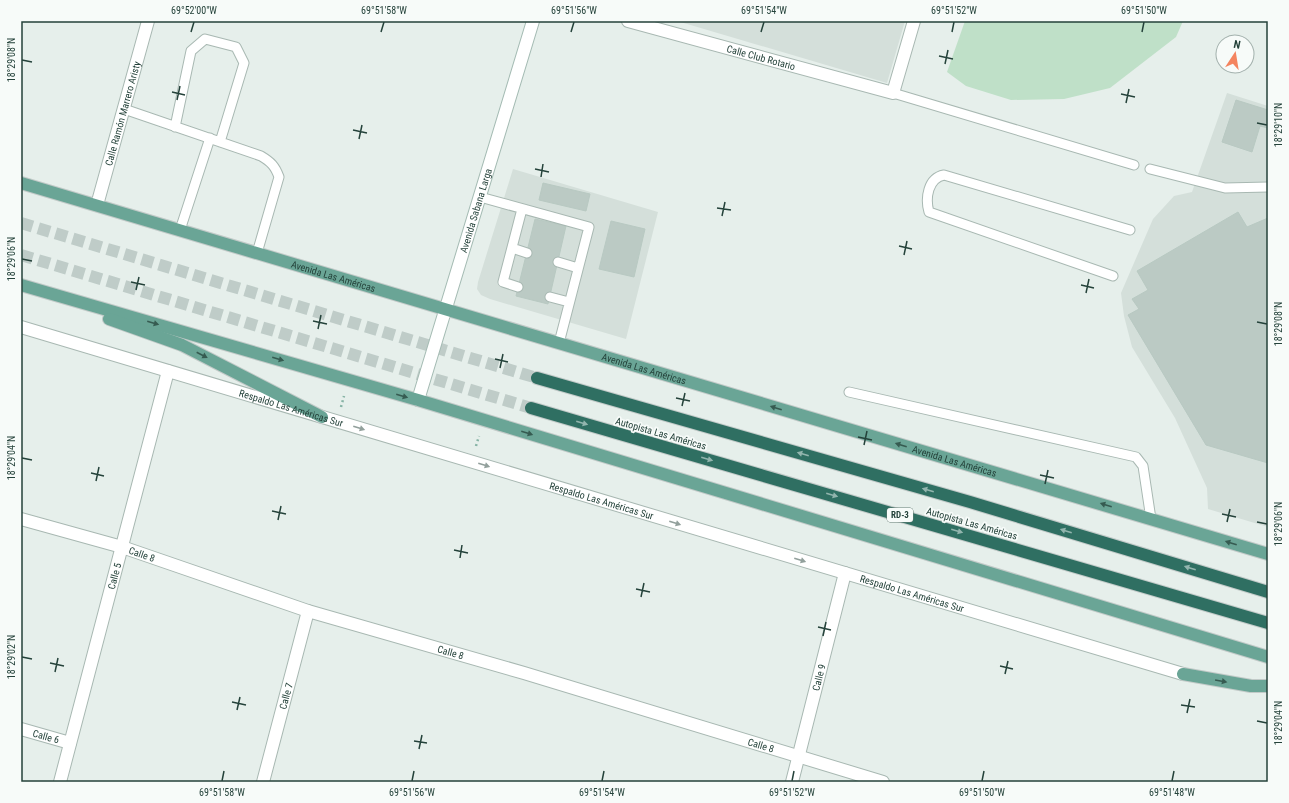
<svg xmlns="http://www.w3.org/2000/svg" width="1289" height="803" font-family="'Roboto Condensed',sans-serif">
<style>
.built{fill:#d4dfda}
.green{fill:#bfe0c8}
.building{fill:#bbcac4;stroke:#b8c9c2}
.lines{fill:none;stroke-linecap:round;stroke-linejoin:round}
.highway-tunnel{stroke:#bfccc8;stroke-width:12;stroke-dasharray:12 6;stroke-linecap:butt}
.lane-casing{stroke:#a8b8b2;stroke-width:11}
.street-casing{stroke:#a8b8b2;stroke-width:14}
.secondary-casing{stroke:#a4bbb3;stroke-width:14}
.primary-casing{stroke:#c2cac8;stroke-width:14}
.highway-casing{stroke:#c2cac8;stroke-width:14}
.path{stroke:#86b3a5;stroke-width:2.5;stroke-dasharray:2 3;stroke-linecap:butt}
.lane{stroke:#fff;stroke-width:9}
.street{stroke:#fff;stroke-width:12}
.secondary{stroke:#fff;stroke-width:12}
.primary{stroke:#6aa596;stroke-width:12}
.highway{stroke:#2f6f62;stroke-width:12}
.oneway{fill:#365b51}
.oneway2{fill:#93b5ae}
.oneway3{fill:#92a09c}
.ticks{fill:none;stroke:#24423a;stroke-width:1.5}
.labels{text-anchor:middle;stroke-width:3.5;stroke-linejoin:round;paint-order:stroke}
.shield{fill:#f7fbf9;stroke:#637a73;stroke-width:1}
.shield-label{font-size:9px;font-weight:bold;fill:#24423a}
.street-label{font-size:10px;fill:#24423a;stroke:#f7fbf9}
.neatline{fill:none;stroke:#24423a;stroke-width:1.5}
.ticks-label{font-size:10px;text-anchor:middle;fill:#24423a}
</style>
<rect width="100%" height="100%" fill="#e6efeb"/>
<!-- built -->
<path class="built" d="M677,21H905L887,83Z
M1227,93L1268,106V527L1208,509L1207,488L1175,418L1132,347L1124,316L1121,293L1153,219L1174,196L1192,192Z
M513,169L658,212L626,339L490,299L481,295L477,289L478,282Z"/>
<!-- green -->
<path class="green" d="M965,21H1183L1176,37L1110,88L1064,99L1011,100L966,86L947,72Z"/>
<!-- building -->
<path class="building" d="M1236,100L1268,110V128L1260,126L1252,152L1222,142Z
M543,183L590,194L586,211L539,200Z
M1238,212L1247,227L1268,218V463L1206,445L1128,315L1139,309L1132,299L1148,290L1137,271Z
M535,219L566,226L548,304L516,296Z
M611,221L645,229L634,277L599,269Z"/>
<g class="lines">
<!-- highway-tunnel -->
<path class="highway-tunnel" d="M21,223L537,378
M21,255L531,408"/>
<defs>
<path id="lane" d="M893,93L1134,165
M124,109L261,156C271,162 275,166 279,177L257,253
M175,127L191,51L205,39L236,47L244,63L220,142
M1150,169L1225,188L1268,187
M480,197L589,227L559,343
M180,230L210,138
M512,248L527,253
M558,262L578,268
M1113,276L929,212C925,198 928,178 944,175L1130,230
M518,287L503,282L522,209
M550,297L569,302
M849,392L1136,457L1143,466L1151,519"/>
<g id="street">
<path id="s1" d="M628,21L893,93L914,21"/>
<path id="s2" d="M97,205L148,21"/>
<path id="s3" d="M21,327L1183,674"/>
<path id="s4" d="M21,519L122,547L308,611L524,673L883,782"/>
<path id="s5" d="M21,729L70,743"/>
<path id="s6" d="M60,782L168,371"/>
<path id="s7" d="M263,782L308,611"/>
<path id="s8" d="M792,782L845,573"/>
</g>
<g id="secondary">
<path id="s9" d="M418,400L533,21"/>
</g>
<g id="primary">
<path id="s10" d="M21,183L1268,554"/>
<path d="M21,285L418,400L1268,657"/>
<path d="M109,319L182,345L322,417"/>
<path d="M1183,674L1251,686H1268"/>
</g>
<path id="highway" d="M537,378L970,502L1268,592
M531,408L1268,623"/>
</defs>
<!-- lane casing -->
<use href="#lane" class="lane-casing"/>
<!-- street casing -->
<use href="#street" class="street-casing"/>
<!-- secondary casing -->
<use href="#secondary" class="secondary-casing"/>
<!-- primary casing -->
<use href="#primary" class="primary-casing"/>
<!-- highway casing -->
<use href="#highway" class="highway-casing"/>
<!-- path -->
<path class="path" d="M341,407L344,396
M476,446L479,436"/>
<!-- lane -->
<use href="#lane" class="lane"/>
<!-- street -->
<use href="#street" class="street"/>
<!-- secondary -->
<use href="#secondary" class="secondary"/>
<!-- primary -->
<use href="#primary" class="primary"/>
<!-- highway -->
<use href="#highway" class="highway"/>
</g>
<!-- one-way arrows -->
<defs><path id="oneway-solid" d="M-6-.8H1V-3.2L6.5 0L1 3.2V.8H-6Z"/></defs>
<g class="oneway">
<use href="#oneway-solid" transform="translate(153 323) rotate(16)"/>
<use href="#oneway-solid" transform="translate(202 355) rotate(27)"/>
<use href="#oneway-solid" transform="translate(278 359) rotate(16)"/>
<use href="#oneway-solid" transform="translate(402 396) rotate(16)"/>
<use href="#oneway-solid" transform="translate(776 408) rotate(-163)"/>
<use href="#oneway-solid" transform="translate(527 433) rotate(17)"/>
<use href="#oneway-solid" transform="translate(901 445) rotate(-163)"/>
<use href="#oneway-solid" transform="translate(1106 505) rotate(-163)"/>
<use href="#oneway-solid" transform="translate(1231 543) rotate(-163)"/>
<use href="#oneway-solid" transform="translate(1221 681) rotate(10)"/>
</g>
<g class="oneway2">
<use href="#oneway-solid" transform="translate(582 423) rotate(16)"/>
<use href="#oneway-solid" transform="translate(803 454) rotate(-164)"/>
<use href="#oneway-solid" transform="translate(707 459) rotate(16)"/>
<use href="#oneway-solid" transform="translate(928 490) rotate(-164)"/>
<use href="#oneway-solid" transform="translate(832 495) rotate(16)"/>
<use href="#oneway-solid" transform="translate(957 531) rotate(16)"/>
<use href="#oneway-solid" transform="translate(1066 531) rotate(-163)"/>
<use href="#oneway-solid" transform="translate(1190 568) rotate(-163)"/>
</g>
<g class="oneway3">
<use href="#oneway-solid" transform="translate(359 428) rotate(17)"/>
<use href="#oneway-solid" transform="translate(484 465) rotate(17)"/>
<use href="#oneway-solid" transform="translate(675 523) rotate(17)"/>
<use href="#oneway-solid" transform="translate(800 560) rotate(17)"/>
</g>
<!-- ticks -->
<path class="ticks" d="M191,32L194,22M381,32L384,22M571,32L574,22M761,32L764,22M952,32L954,22M1142,32L1144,22M939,56L953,59M22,60L32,62M945,64L948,50M172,92L185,95M1121,94L1135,97M177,100L180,86M1126,103L1129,89M1257,123L1267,125M353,130L367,133M359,139L362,125M535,169L549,172M541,177L543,164M717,208L731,210M722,216L725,202M899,246L912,249M904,255L907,241M22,259L32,261M131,282L145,285M1081,285L1094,288M136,290L139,277M1086,293L1089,279M313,321L327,324M1257,322L1267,324M318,329L321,315M495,359L508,362M500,368L503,354M676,398L690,401M682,406L685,393M858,437L872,440M864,445L867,431M22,458L32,460M91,473L104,476M1040,475L1054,478M96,481L99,467M1045,484L1048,470M272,511L286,514M1222,514L1236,517M278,520L281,506M1227,522L1230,509M1257,522L1267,524M454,550L468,553M460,558L462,545M636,589L650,592M641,597L644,583M818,627L831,630M823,636L826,622M22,657L32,659M50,663L64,666M1000,666L1013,669M55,672L58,658M1005,674L1008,661M232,702L246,705M1181,705L1195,707M237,710L240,697M1187,713L1190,699M1257,721L1267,723M414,741L427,743M419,749L422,735M222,781L224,771M412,781L414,771M602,781L604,771M792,781L794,771M982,781L984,771M1172,781L1174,771"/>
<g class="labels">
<!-- shield labels -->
<rect class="shield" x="887" y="508" width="26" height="14" rx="3"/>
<g class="shield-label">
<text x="900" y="518">RD-3</text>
</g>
<!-- street labels -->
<g class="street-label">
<text dy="4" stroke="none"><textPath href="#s1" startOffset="138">Calle Club Rotario</textPath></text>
<text dy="4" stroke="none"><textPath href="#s2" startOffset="95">Calle Ramón Marrero Aristy</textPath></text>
<text dy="4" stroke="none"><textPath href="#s9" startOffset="198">Avenida Sabana Larga</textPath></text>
<text dy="4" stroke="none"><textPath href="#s10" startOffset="326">Avenida Las Américas</textPath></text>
<text dy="4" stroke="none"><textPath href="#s10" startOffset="650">Avenida Las Américas</textPath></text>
<text dy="4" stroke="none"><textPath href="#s3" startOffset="282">Respaldo Las Américas Sur</textPath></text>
<text transform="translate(661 433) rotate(16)" y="4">Autopista Las Américas</text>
<text dy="4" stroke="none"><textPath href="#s10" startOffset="974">Avenida Las Américas</textPath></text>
<text dy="4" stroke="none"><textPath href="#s3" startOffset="606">Respaldo Las Américas Sur</textPath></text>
<text transform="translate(972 523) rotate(16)" y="4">Autopista Las Américas</text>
<text dy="4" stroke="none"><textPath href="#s4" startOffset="126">Calle 8</textPath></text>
<text dy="4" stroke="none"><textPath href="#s6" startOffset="213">Calle 5</textPath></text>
<text dy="4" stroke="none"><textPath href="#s3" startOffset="930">Respaldo Las Américas Sur</textPath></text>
<text dy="4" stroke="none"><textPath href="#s4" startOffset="450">Calle 8</textPath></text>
<text dy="4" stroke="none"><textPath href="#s8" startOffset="108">Calle 9</textPath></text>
<text dy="4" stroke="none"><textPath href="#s7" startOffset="89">Calle 7</textPath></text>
<text dy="4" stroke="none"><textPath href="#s5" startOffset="26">Calle 6</textPath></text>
<text dy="4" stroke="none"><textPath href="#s4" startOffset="774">Calle 8</textPath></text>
</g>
</g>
<!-- border -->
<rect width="1289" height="803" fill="none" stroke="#f7fbf9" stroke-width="44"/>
<!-- north arrow -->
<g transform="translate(1235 54) rotate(12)"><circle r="19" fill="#f7fbf9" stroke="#a3b1ad"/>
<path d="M0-3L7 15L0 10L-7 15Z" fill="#f4845f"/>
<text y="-6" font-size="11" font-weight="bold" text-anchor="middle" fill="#24423a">N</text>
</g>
<rect x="22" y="22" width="1245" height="759" class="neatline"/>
<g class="ticks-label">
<text x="194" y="14">69°52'00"W</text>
<text x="384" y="14">69°51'58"W</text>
<text x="574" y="14">69°51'56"W</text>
<text x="764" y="14">69°51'54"W</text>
<text x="954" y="14">69°51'52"W</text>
<text x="1144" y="14">69°51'50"W</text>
<text transform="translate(11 60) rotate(-90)" y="4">18°29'08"N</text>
<text transform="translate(1278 125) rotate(-90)" y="4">18°29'10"N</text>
<text transform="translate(11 259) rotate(-90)" y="4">18°29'06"N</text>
<text transform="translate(1278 324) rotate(-90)" y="4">18°29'08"N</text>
<text transform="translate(11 458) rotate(-90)" y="4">18°29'04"N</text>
<text transform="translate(1278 524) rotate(-90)" y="4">18°29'06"N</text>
<text transform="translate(11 657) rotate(-90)" y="4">18°29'02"N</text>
<text transform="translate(1278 723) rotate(-90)" y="4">18°29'04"N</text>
<text x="222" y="796">69°51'58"W</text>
<text x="412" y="796">69°51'56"W</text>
<text x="602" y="796">69°51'54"W</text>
<text x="792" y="796">69°51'52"W</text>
<text x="982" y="796">69°51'50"W</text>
<text x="1172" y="796">69°51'48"W</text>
</g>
</svg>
